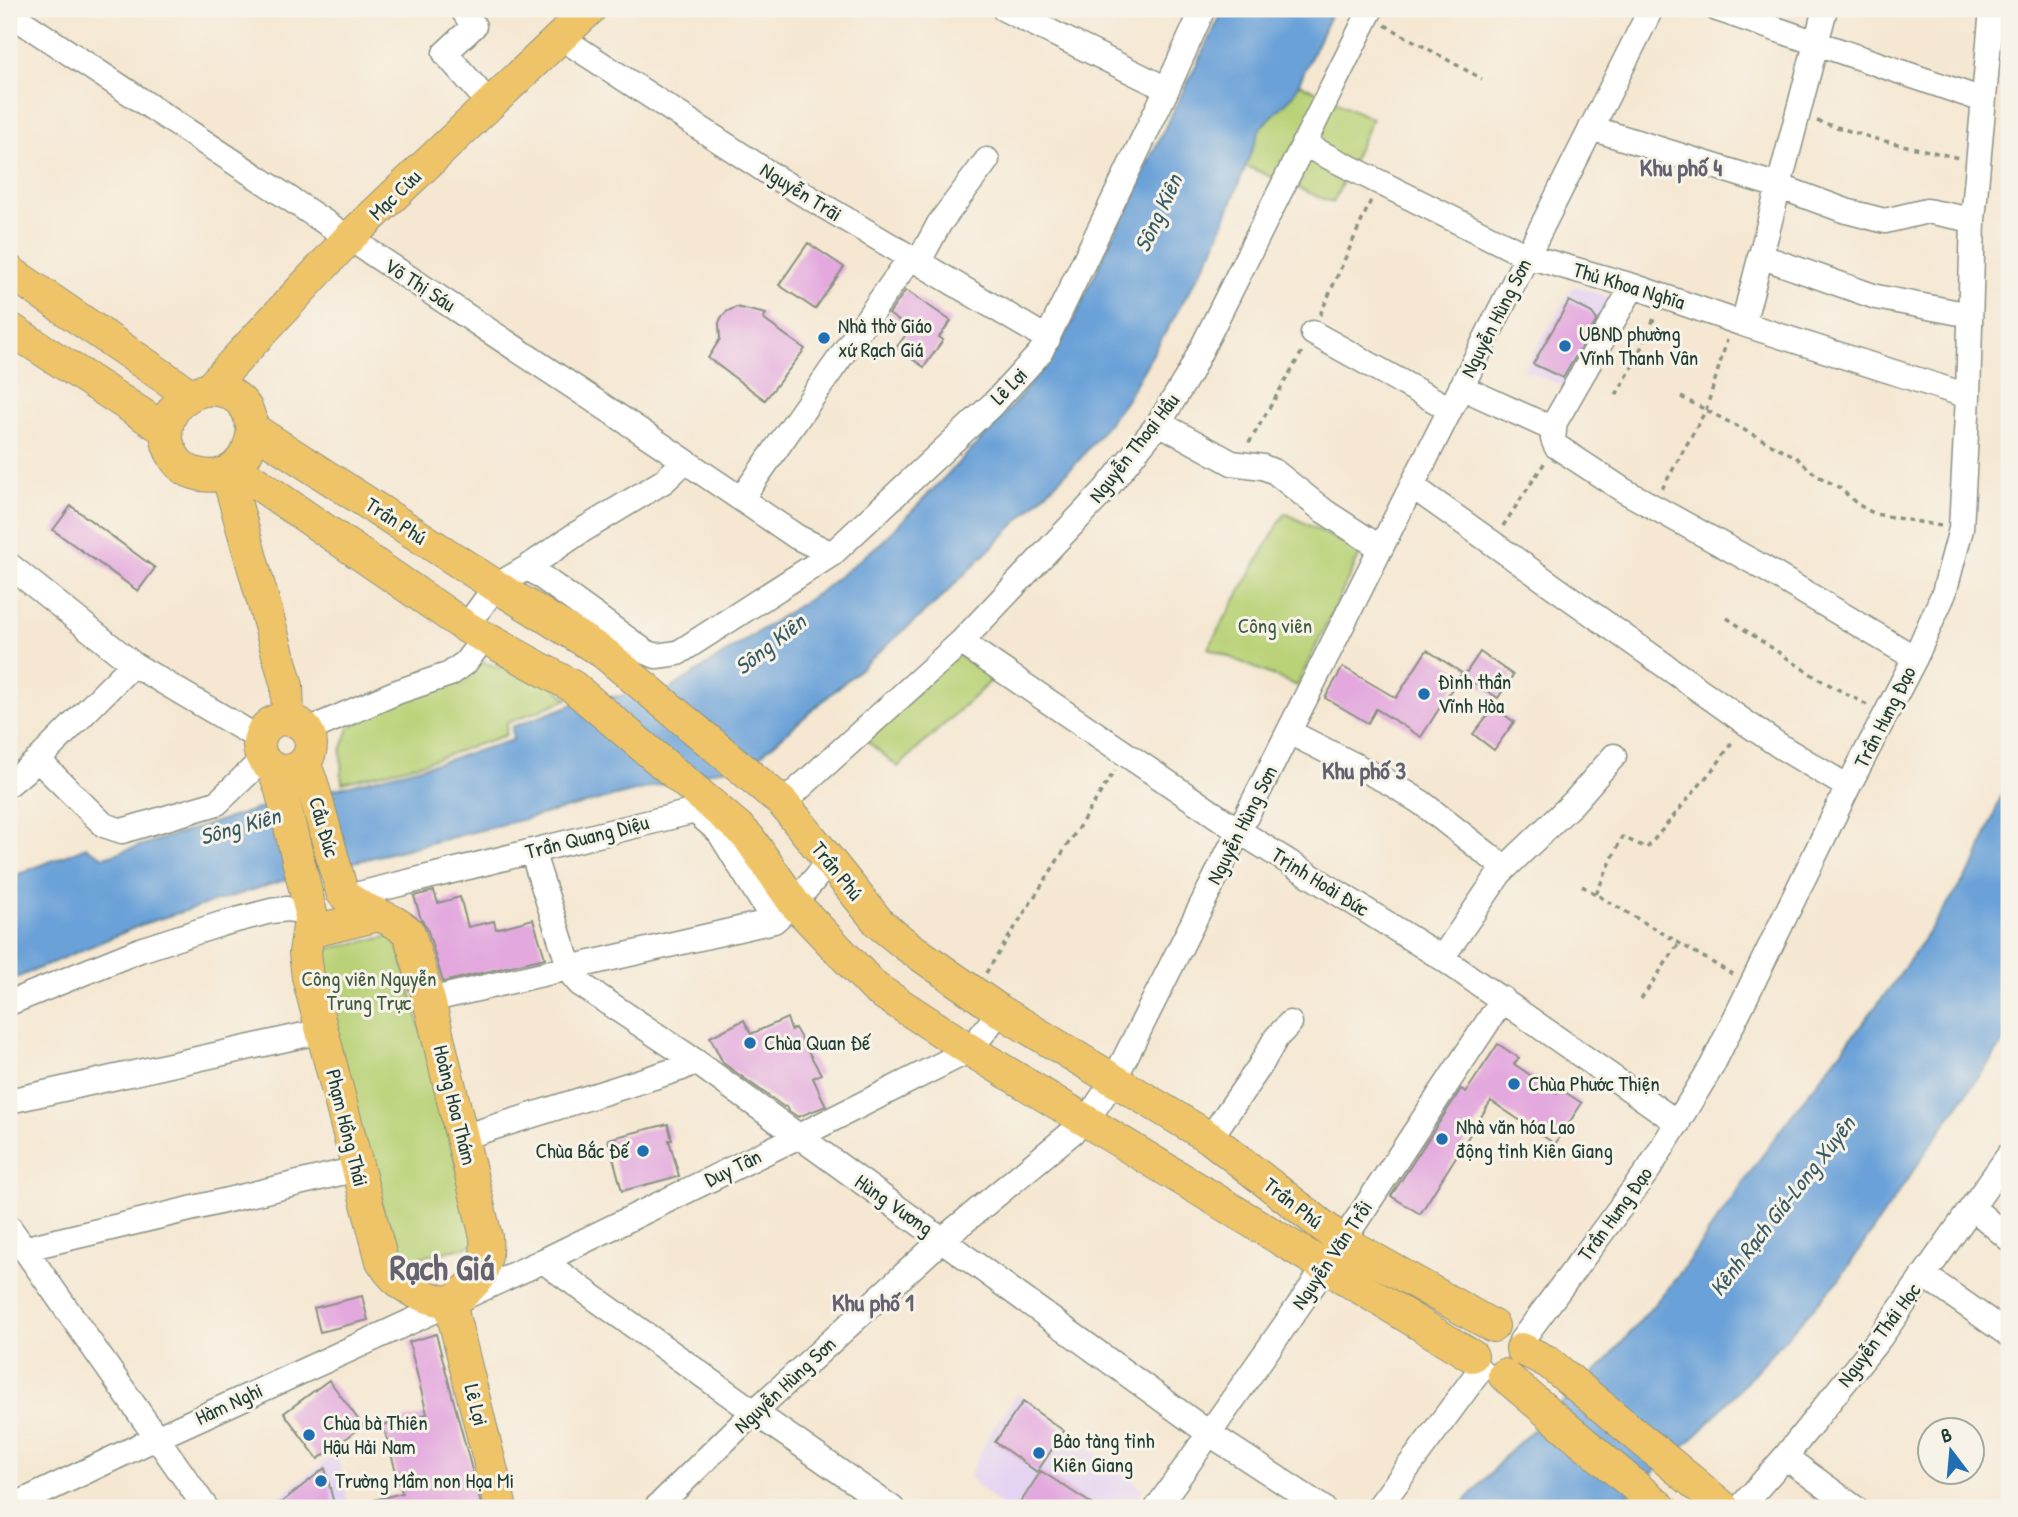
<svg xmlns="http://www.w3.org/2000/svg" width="2018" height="1517" font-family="'Patrick Hand',sans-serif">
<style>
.built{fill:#e4d3f2}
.green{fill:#b9d277;stroke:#6c8856;stroke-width:2}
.water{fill:#6aa1d8;stroke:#446f86;stroke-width:2}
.building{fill:#e3a8de}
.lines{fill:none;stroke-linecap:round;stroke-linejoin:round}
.minor-casing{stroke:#8a9283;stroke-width:27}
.major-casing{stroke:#8a9283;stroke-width:34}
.path{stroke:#8a9283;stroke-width:3.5;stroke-dasharray:5 5;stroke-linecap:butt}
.minor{stroke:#fff;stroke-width:24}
.major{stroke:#efc469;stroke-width:32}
.poi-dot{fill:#1f6fb2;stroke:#f7f3e8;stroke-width:2.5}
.labels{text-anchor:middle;stroke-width:6;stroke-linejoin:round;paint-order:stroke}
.street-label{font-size:21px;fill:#1f3d34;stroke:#f7f3e8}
.poi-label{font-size:21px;fill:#1f3d34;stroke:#f7f3e8;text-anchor:start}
.park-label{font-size:21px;fill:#3e5b41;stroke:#f7f3e8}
.water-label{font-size:23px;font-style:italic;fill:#365b65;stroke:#f7f3e8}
.quarter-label{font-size:24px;font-weight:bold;fill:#646270;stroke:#f7f3e8}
.town-label{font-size:35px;font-weight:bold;fill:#646270;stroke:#f7f3e8}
</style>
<rect width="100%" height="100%" fill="#f7f3e8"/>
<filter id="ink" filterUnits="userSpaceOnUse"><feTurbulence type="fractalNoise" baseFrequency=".0143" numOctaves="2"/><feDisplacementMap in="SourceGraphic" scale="14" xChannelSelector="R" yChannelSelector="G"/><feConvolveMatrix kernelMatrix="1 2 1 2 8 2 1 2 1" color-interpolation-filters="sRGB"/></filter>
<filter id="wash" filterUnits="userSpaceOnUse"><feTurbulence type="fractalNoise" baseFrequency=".00686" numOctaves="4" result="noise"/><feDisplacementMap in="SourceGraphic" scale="28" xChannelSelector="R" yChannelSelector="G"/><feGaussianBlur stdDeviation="1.57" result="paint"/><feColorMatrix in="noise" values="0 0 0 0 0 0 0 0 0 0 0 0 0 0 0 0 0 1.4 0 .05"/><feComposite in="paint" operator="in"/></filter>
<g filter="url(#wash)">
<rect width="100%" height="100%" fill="#f5e7d2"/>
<!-- built -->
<path class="built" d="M1574,286L1618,300L1570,388L1523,370Z
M1018,1394L1143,1489L1129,1508H1003L969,1477L992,1429Z
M337,1453L349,1508H263Z"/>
<!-- green -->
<path class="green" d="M1274,71L1372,119L1333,203L1225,157Z
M1285,513L1361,552L1297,686L1208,648Z
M957,654L993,679L898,767L867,741Z
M479,661L552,684L568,699L507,723L506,735L426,762L342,783L341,751L349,728L389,705Z
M396,935L477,1242L467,1247L403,1261L395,1257L313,955L327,949Z"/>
<!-- water -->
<path class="water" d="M1224,9H1333L1293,96L1261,127L1213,250L1125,402L1080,459L940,599L754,761L295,877L146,923L9,981V878L86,847L104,857L264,807L437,763L513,740L512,727L585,700L669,690L821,591L883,541L999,421L1049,362L1073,321L1140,178Z
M2009,775V1035L1952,1114L1839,1280L1700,1432L1625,1497L1621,1508H1459L1508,1453L1605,1363L1678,1276L1778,1133L1893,984L1976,862Z"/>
<g id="blocks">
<!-- building -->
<path class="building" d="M808,243L844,267L815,309L779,285Z
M906,290L951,321L939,337L943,340L924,367L896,348L910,329L889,314Z
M1569,301L1592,313L1597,320L1563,378L1533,364Z
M736,307L766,314L763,319L805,349L765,400L708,358L720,339L719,323L721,318L726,312Z
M71,506L155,568L138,591L53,530Z
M1427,650L1462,673L1421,737L1376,709L1368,723L1325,698L1343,667L1396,698Z
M1480,652L1513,675L1498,698L1464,676Z
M1494,707L1514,722L1494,750L1473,734Z
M434,891L438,903L460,897L468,927L494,921L496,929L533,919L545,958L443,982L427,928L421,919L414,896Z
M787,1018L791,1030L795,1028L821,1074L813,1078L826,1106L798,1117L789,1111L787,1106L784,1107L723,1063L710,1037L744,1020L751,1034Z
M1498,1044L1519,1058L1514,1064L1557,1093L1560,1089L1582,1103L1555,1144L1491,1101L1420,1214L1391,1196L1461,1089L1466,1092Z
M668,1124L672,1140H669L679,1176L622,1191L608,1139Z
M362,1296L368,1320L320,1332L314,1308Z
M436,1334L482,1508H363L362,1503L402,1493L383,1425L427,1414L409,1342Z
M329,1380L363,1426L318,1459L284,1413Z
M1023,1402L1064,1431L1037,1472L995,1442Z
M325,1468L335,1508H274Z
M1041,1471L1098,1508H1017Z"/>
</g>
</g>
<g filter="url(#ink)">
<use href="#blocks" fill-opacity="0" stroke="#8a9283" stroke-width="2"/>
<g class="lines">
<defs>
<path id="minor" d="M462,9L474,26L445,53L490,104
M1004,9L1167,89
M1717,9L1983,100
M9,13L654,440L797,537L832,554
M560,37L778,179L1048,339
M1591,128L1778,186L1846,211L1885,221L1927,211L1973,220
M1303,144L1527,256L1633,286L1743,324L1968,396
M1760,256L1876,297L1970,315
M918,263L939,224L987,160
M1633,286L1555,422L1553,439L1556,446L1623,490L1757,564L1915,658
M1743,324L1825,9
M1313,333L1450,409
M1461,387L1553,429
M1159,423L1232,463L1263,467L1275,472L1324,511L1379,547
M1412,486L1746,723L1783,748L1848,787
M741,499L910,258
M9,565L133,664L260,739
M528,567L644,651L656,656L678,653L832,554L995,402L1040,353L1167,89L1203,9
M466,627L496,586L528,567L578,533L664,481L685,461
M961,642L1239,831L1442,958L1678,1123
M306,731L397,692L450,674L465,663L485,637
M1289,732L1392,784L1422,803L1505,868
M38,760L104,825L122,831L217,803L263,759
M9,784L38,760L133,664
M783,803L961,642L1105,490L1159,423L1189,374L1371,9
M532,851L569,966L573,976L580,984L695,1061L1210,1434L1323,1508
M347,897L695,811L719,832L774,921
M1442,958L1500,873L1574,802L1614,756
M429,1000L774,921L794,903L829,862
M9,1003L140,950L221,924L271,911L287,909L311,913
M9,1101L322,1031
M463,1137L682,1068L695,1061
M1210,1138L1260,1066L1276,1038L1290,1023
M1972,1207L2009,1239
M9,1227L206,1508
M23,1249L357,1169
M543,1261L754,1412L892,1508
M1924,1275L2009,1335
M1521,1341L1649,1169L1712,1066L1848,787L1915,658L1944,593L1961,529L1968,396L1973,220L1992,9
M1785,1457L1855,1508
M9,1508L156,1438L543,1261L797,1137L970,1050L1000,1011
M656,1508L754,1412L943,1239L1086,1121L1114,1080L1651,9
M1157,1508L1325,1268L1503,999
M1378,1508L1480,1370
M1740,1508L1785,1457L1879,1339L2009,1155"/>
<path id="major" d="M9,271L189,394
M9,328L166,430
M209,389L349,238L590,9
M253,429C250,460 228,484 194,473C186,471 178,464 174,457C143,408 215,363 246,408C249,413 251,423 253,429L496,586L604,653L783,803L880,924L906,945L1000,1011L1210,1138L1342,1241L1493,1326
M235,468L466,627L572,686L739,828L749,838L794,903L875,988L970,1050L1472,1356
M227,473L287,686L288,720
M259 745a26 26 0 1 1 52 0a26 26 0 1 1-52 0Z
M304,763L312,783L342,892C360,913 390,914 409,933L429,1000L486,1237C489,1271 477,1284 450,1303
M273,768L281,790L311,913L305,953L308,977L382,1261C399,1289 419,1296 450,1303
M309,932L379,915
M450,1303L501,1508
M1522,1349L1548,1362L1722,1506
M1504,1375L1661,1508"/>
</defs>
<!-- minor casing -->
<use href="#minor" class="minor-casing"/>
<!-- major casing -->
<use href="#major" class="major-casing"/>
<!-- path -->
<path class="path" d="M1949,9L1972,16
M1385,25L1482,79
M1817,121L1876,139L1959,158
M1320,315L1371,200
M1616,395L1634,364L1655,316
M1681,397L1796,457L1816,475L1840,488L1857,504L1875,514L1941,526
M1249,443L1303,350
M1662,489L1706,410L1727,340
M1503,526L1545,462
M1727,618L1817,678L1869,706
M1582,886L1732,974
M1596,894L1622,837L1647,848L1718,763L1734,739
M986,973L1115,770
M1641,999L1680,942"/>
<!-- minor -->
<use href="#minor" class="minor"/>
<!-- major -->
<use href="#major" class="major"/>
</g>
</g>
<!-- markers -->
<g class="poi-dot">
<circle cx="824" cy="338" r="7"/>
<circle cx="1565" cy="346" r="7"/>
<circle cx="1424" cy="694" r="7"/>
<circle cx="750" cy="1043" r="7"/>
<circle cx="1514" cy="1084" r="7"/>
<circle cx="1442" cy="1139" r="7"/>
<circle cx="643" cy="1151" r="7"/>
<circle cx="309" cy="1435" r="7"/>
<circle cx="1039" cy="1453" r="7"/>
<circle cx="321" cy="1481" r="7"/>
</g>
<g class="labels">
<!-- street labels -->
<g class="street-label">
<text transform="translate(801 192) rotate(32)" y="7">Nguyễn Trãi</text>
<text transform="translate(395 195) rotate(-44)" y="7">Mạc Cửu</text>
<text transform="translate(420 285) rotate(33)" y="7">Võ Thị Sáu</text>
<text transform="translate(1629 286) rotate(17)" y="7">Thủ Khoa Nghĩa</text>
<text transform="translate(1496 318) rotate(-63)" y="7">Nguyễn Hùng Sơn</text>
<text transform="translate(1009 386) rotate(-46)" y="7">Lê Lợi</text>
<text transform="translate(1134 448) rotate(-52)" y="7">Nguyễn Thoại Hầu</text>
<text transform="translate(396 521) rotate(33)" y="7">Trần Phú</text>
<text transform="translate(1885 717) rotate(-63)" y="7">Trần Hưng Đạo</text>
<text transform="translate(1242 825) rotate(-63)" y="7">Nguyễn Hùng Sơn</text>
<text transform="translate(324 827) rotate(74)" y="7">Cầu Đúc</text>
<text transform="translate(587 837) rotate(-14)" y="7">Trần Quang Diệu</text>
<text transform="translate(837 871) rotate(51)" y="7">Trần Phú</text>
<text transform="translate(1320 882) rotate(32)" y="7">Trịnh Hoài Đức</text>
<text transform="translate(455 1105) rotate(76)" y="7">Hoàng Hoa Thám</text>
<text transform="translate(347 1128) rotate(76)" y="7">Phạm Hồng Thái</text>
<text transform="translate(733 1168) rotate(-26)" y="7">Duy Tân</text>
<text transform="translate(1293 1203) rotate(38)" y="7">Trần Phú</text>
<text transform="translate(894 1205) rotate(35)" y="7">Hùng Vương</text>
<text transform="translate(1615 1214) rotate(-54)" y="7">Trần Hưng Đạo</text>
<text transform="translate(1332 1255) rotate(-56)" y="7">Nguyễn Văn Trỗi</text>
<text transform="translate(1879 1335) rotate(-53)" y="7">Nguyễn Thái Học</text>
<text transform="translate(785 1385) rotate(-43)" y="7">Nguyễn Hùng Sơn</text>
<text transform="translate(229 1404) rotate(-25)" y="7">Hàm Nghi</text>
<text transform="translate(476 1405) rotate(76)" y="7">Lê Lợi</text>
</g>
<!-- poi labels -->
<g class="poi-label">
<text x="838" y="333">Nhà thờ Giáo<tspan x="838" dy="24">xứ Rạch Giá</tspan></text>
<text x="1579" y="341">UBND phường<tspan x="1579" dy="24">Vĩnh Thanh Vân</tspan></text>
<text x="1438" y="689">Đình thần<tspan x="1438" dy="24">Vĩnh Hòa</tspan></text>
<text x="764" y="1050">Chùa Quan Đế</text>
<text x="1528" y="1091">Chùa Phước Thiện</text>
<text x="1456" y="1134">Nhà văn hóa Lao<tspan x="1456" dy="24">động tỉnh Kiên Giang</tspan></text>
<text x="629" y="1158" text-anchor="end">Chùa Bắc Đế</text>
<text x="323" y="1430">Chùa bà Thiên<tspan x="323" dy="24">Hậu Hải Nam</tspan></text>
<text x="1053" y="1448">Bảo tàng tỉnh<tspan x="1053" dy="24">Kiên Giang</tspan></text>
<text x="335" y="1488">Trường Mầm non Họa Mi</text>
</g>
<!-- park labels -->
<g class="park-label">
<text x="1275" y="633">Công viên</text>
<text x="369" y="986">Công viên Nguyễn<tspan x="369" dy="24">Trung Trực</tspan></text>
</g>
<!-- water labels -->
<g class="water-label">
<text transform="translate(1158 213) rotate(-65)" y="8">Sông Kiên</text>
<text transform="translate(770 644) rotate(-38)" y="8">Sông Kiên</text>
<text transform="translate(240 826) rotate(-16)" y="8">Sông Kiên</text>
<text transform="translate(1782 1206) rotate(-52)" y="8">Kênh Rạch Giá-Long Xuyên</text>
</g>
<!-- quarter labels -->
<g class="quarter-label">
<text x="1681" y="176">Khu phố 4</text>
<text x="1364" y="779">Khu phố 3</text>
<text x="873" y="1311">Khu phố 1</text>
</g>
<!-- town labels -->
<g class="town-label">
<text x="442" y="1280">Rạch Giá</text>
</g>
</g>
<!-- margin -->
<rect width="2018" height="1517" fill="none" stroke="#f7f3e8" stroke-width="35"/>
<!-- north arrow -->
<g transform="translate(1951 1451) rotate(344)"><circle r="33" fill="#f7f3e8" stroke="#a1aaa0" stroke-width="2"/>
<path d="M0-5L12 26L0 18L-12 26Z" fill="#1f6fb2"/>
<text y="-10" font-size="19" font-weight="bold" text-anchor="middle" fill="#1f3d34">B</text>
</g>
</svg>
